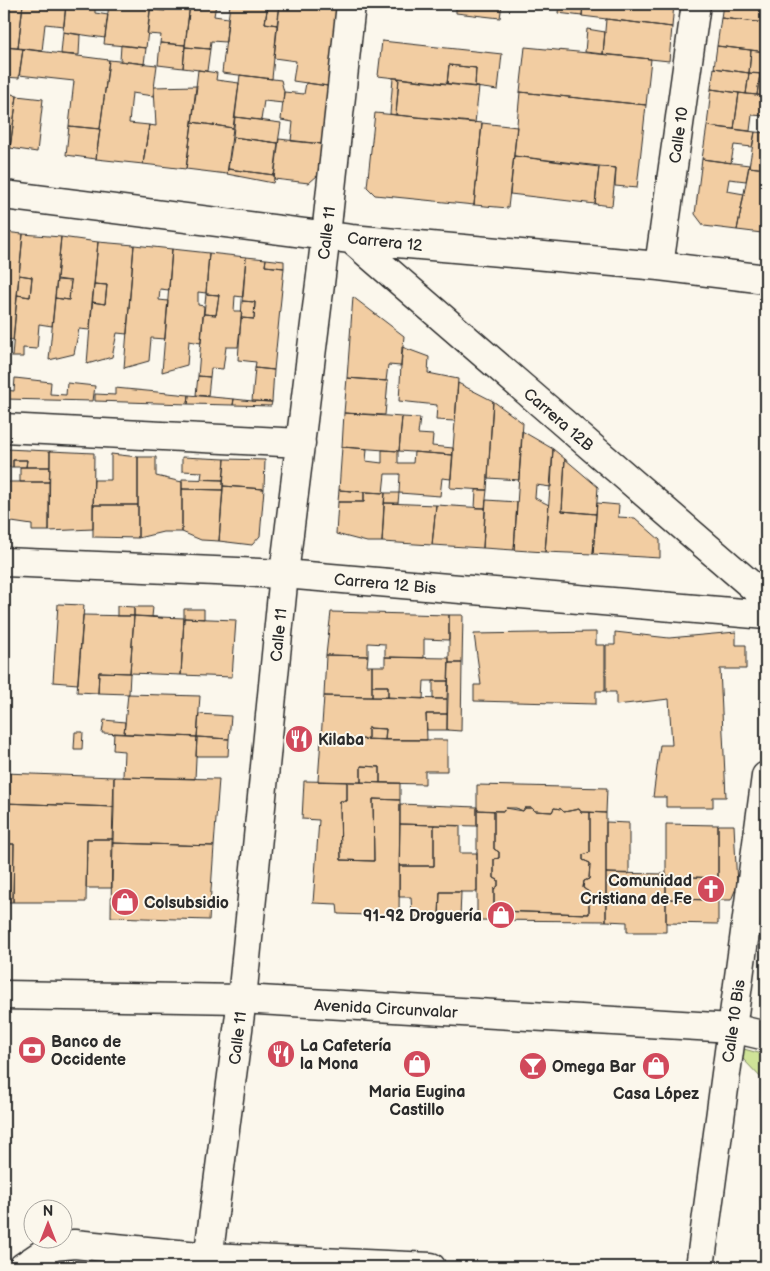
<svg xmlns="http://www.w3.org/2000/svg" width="770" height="1271" font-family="'Balsamiq Sans',sans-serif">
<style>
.green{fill:#cfe398;stroke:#7d8762}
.building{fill:#f2cda2;stroke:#2b2b2b}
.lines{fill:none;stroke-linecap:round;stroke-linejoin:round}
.street-casing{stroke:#2b2b2b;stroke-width:31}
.secondary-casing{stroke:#2b2b2b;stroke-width:31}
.street{stroke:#fbf7ec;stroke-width:28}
.secondary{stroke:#fbf7ec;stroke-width:28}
.labels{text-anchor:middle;stroke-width:4;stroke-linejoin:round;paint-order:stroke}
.street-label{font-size:16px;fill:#2b2b2b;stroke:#fbf7ec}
.poi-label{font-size:16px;font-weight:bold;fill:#2b2b2b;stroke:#fbf7ec;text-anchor:start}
</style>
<rect width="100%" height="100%" fill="#fbf7ec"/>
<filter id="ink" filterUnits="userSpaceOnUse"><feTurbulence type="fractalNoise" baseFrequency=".02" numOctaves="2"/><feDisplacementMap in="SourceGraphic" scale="10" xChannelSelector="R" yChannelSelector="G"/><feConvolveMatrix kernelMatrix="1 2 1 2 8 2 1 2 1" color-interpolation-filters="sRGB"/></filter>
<g filter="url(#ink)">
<!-- green -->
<path class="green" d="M740,1048L766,1055V1083L742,1058Z"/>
<!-- building -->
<path class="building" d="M4,4H23L18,48L4,47Z
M23,4H66L64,26L45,24L42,51L18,48Z
M66,4H95V13L108,15L105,38L63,32Z
M109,4H151L146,48L104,44Z
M165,4H190L185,45L160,43L161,35L147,34L150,10L165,11Z
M190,4H216L214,16L228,18L226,42L211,41L210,49L185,47Z
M230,4H268L265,23L277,25L272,79L222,73Z
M268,4H280L277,25L265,23Z
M280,4H337L328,86L293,81L296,61L274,58Z
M385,4H415V9L385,6Z
M456,4H502L500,18L456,13Z
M559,4H583L582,16L558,13Z
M583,4H674L672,27L582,16Z
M723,4H766V23L721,18Z
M721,18L766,23V52L717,46Z
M606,19L672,27L669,61L603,54Z
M587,29L605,32L603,54L585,52Z
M63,32L80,35L79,55L61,54Z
M382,41L502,54L498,90L475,87L476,68L449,65L447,84L378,76Z
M160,43L185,45L183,68L158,65Z
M121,45L146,48L144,64L120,61Z
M717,46L751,50L749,73L714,68Z
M4,47L23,49L19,78L4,77Z
M185,47L210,49L207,71L183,68Z
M525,47L651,59L646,105L520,92Z
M23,49L109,60L100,129L69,126L74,81L19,75Z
M751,50L766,52V74L749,73Z
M109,60L157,65L153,96L132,93L129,123L149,125L143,164L96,159Z
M449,65L476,68L475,87L447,84Z
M714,68L749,73L746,94L711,89Z
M198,70L217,73L216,80L239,83L233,128L192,122Z
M749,73L760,74L757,95L746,94Z
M760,74H766V96L757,95Z
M240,75L281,80L284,92L283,103L264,101L261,120L235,117Z
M393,78H399L396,115L390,114Z
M399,78L479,87L475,123L396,115Z
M306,83L328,86L322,144L291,141L293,122L281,120L284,92L304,94Z
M197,86L186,169L143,164L149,125L156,126L154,87Z
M711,89L739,93L734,129L707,126Z
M4,91L17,96L10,148L4,147Z
M520,92L646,105L637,188L615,186L616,168L514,156Z
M739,93L766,96V116L752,115L750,131L734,129Z
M17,96L43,99L37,152L10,148Z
M375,113L482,123L474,205L375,195L367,187Z
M235,117L281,123L278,143L233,137Z
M192,122L233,128L227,174L186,169Z
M482,123L517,127L508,208L474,205Z
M69,126L100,129L96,159L66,155Z
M707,126L755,132L752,147L734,145L731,163L702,159Z
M755,132L766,133V169L749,167Z
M233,137L278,143L274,175L228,169Z
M279,139L322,144L318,175L309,183L274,179Z
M514,156L599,167L595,204L510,194Z
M702,159L749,165L746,181L729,179L727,191L744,194L737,230L704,226L695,214Z
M599,167L616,168L612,206L595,204Z
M749,167L766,169V203L762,233L737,230Z
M228,169L274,175V179L273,183L227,174Z
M766,203V233H762Z
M4,232L23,234L13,340L4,339Z
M23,234L61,237L52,326L39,324L37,349L23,348V357H12L17,295L30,297L32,277L19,275Z
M61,237L98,242L90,330L79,329L74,354L49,360L55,298L69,300L71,281L57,279Z
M98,242L134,245L127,334L117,333L112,357L87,364L92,302L105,304L107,285L94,284Z
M134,245L172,249L169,290L160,289L159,300L168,301L165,339L151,338L149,361L124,368Z
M172,249L209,253L206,293L198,292V305L204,306L201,343L189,341L187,365L162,372Z
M209,253L246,257L243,297L235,296L234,311H242L238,347H226L223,369L211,368L210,377L198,376L203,315L204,314L216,315L219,295L206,294Z
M246,257L266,259L265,266L284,268L274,370L255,368L256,362L238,360L241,318L254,319L255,302L242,301Z
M266,259L284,261V268L265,266Z
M19,275L32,277L30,297L17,295Z
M57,280L71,281L69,300L55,298Z
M94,284L107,285L105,304L92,302Z
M206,294L219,295L216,315L204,314Z
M353,297L404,336L401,366L388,365L386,381L347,378Z
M242,301L255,302L254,319L241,318Z
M402,347L429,357L428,373L458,379L455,421L436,420L437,405L399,401Z
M255,368L274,370L272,402L252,401Z
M198,376L210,377L208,396L196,395Z
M15,378L51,382L50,394L66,395L67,383L95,386L93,401L4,399V390L14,391Z
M347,378L388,381L385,415L344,413Z
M458,383L493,401L487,490L450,488Z
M115,388L189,395L188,404L95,401V394L115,395Z
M189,395L234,399L233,405L188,404Z
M234,399L252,401L272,402L271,406L233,405Z
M493,401L523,423L519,480L488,478Z
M344,413L402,417L399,451L342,447Z
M402,417L420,418L418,434L433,435L432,446L453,448V455L399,451Z
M522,431L553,449L551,487L536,485L535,498L549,505L545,552L514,550Z
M342,447L367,449L366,461L382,463V450L398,451V463H413L414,452L453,455L451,479L442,478L440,496L399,493L400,474H385L383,493L339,490Z
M4,449H5V470H4Z
M5,449L50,451V467H26L27,460H13V467H5Z
M553,449L565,459L562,511L596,514L593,554L545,552Z
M50,451L94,453L93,529L49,531Z
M111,454L138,457V505H93L94,480H111Z
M138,457H156V476L182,482V532H163L138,538Z
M182,457L225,459L223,480L201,479L202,472L182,471Z
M225,459L265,460L264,489L223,486Z
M565,459L598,487L596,514L562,511Z
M13,460H27L26,467H13Z
M20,467H50L49,482H20Z
M182,479L223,480V490L182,489Z
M5,482H49V531H32V525L5,521Z
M4,486H5V521H4Z
M223,486L264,489L260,536L252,545L219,541Z
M182,489L223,490L219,541L201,540L182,532Z
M339,490L364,492V502H338Z
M476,490H487L485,508H475Z
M364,492L385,493L382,542H367L336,534L338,502H364Z
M385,493H399L398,503H384Z
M486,500L517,502L514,550L483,548Z
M384,503L436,505L432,545L382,542Z
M597,503L619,505L618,517L635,518L660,540V558L593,554Z
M93,505H138V538L93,537Z
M436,505L485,508L483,548L432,545Z
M58,604L84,605L78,684L53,682Z
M4,606H7V619L4,618Z
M117,606L134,607V616H117Z
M134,607H153L152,617L163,618L134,616Z
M184,609H204V619L184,618Z
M331,612L449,615V640L424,639V658L385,657V644L368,643V656L326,655Z
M83,615L134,616L130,673L99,672L98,693L77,692Z
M449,615H463L462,663H449Z
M134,616L184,618L181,675L130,673Z
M184,618L236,620L232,677L181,675Z
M596,632V645H605V691H596V704L474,701V685H481L474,634Z
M615,632L669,638L736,632V645H746V669H720L726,797H713V807H666V797H653L660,745H672L669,699L616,705V692H606V645H615Z
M326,655L368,656L367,666H372V697L324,696Z
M385,657L449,658L448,681H424L423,699L388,697V686H372V666H385Z
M449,663H462L461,731L447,730Z
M99,672L130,673L129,694L98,693Z
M433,681H448L447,699H433Z
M372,686H388V697H372Z
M128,694L200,696L197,737L124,734Z
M324,696L447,699V714H426L427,740H385L386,729L368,728V739H321Z
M199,714L231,716L229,739L197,737Z
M426,714H447V730H427Z
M104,720L125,722L124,734L102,733Z
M368,728L386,729L385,740L368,739Z
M75,732H83L82,749H74Z
M114,733L197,737L195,779L123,777L124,751L113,750Z
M197,737L229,739L228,756H196Z
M321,739L447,740V771H425V784L380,783V767L361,766V782L318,781Z
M361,766L380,767V783L361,782Z
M4,773L114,777V807L4,803Z
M114,777L219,779L214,846L112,843Z
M304,781L347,782V801H340L341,860L374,861L373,799L400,800L399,916L338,914L337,904L313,903L319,820L302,819Z
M347,782L400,783V800L373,799L374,861L341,860L340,801H347Z
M477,785L607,788L606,813L581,812L579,809L564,812L561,809L554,808L552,812L535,811L532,808H525L523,811L516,808H506L504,811L477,810Z
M4,803L114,807L113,839H87L86,902H13L14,844H4Z
M400,804L477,807V826L400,824Z
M506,808L523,811L525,808H532L535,811L552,812L554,808L561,809L564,812L579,809L581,812H590V852L583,855V860L590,863L589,879L584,881L583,888L589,892V914L494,911V889L498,886V880L494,878V859L499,858V852L494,849V811H504Z
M477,810L494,811V849L499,852V858L494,859V878L498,880V886L494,889V911L589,914V892L583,888L584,881L589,879L590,863L583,860V855L590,852V812L606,813V921L477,920Z
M606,822L629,823V874L606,873Z
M400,824L434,825V866H399Z
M666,824L718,825V878L666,876Z
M434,825L460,826V853H477V892H440L439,917H412L411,897H399V866H434Z
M718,825H734L737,886L731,900H718Z
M87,839H113L112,888H86Z
M112,843L214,846L209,920L111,917Z
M4,844H14L13,902H4Z
M606,873L666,874V932H627V922L606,921Z
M666,876L718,878V900L666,899Z
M440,892H461L460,918L439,917Z
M666,899L718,900V924L666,923Z"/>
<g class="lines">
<defs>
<path id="street" d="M4,195L351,239L659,266L766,279
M351,239L766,598
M659,266L696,4
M4,428L301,443
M23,1267L54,1246L74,1244L209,1257L431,1267
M207,1267L242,999L284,574L326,235L351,4
M700,1267L766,776"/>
<path id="secondary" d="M4,562L284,574L766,615
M4,995L242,999L732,1028L766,1036"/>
</defs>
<!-- street casing -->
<use href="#street" class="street-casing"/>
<!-- secondary casing -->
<use href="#secondary" class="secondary-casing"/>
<!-- street -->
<use href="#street" class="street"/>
<!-- secondary -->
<use href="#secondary" class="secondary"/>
</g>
</g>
<!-- icons -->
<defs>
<symbol id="restaurant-disc" viewBox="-11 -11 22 22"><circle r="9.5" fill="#d1495b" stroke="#fbf7ec"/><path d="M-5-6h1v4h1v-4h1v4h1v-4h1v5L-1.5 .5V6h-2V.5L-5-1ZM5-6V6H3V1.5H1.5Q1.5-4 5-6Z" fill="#fff"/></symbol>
<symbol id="church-disc" viewBox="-11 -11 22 22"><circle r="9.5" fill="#d1495b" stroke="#fbf7ec"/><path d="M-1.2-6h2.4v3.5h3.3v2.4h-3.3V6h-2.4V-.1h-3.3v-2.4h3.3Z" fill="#fff"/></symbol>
<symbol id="shop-disc" viewBox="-11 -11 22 22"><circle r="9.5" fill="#d1495b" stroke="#fbf7ec"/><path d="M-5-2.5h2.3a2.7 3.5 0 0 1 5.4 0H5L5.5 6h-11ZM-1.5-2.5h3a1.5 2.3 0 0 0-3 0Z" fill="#fff"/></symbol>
<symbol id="bank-disc" viewBox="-11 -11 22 22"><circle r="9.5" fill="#d1495b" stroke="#fbf7ec"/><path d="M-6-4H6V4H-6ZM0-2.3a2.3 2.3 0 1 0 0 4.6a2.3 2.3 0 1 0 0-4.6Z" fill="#fff"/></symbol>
<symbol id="bar-disc" viewBox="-11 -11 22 22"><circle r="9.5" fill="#d1495b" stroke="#fbf7ec"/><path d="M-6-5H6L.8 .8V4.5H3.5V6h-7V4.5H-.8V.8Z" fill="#fff"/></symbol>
</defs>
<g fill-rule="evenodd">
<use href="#restaurant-disc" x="283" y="723" width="32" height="32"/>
<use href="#church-disc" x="695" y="873" width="32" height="32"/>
<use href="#shop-disc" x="109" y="886" width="32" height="32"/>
<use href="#shop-disc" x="485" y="899" width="32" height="32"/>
<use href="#bank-disc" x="16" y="1034" width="32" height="32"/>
<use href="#restaurant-disc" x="265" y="1038" width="32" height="32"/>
<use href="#shop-disc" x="401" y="1048" width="32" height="32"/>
<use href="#bar-disc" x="517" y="1050" width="32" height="32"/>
<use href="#shop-disc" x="640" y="1050" width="32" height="32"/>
</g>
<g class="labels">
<!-- street labels -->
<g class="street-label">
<text transform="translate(678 135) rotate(-82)" y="6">Calle 10</text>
<text transform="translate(326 233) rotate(-83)" y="6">Calle 11</text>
<text transform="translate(385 241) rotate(6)" y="6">Carrera 12</text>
<text transform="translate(559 419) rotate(41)" y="6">Carrera 12B</text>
<text transform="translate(385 583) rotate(5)" y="6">Carrera 12 Bis</text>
<text transform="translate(278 635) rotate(-84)" y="6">Calle 11</text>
<text transform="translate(386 1008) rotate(3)" y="6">Avenida Circunvalar</text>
<text transform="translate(733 1021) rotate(-82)" y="6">Calle 10 Bis</text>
<text transform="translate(237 1038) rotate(-83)" y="6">Calle 11</text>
</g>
<!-- poi labels -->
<g class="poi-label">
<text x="318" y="745">Kilaba</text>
<text x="692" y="886" text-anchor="end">Comunidad<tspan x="692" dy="18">Cristiana de Fe</tspan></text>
<text x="144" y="908">Colsubsidio</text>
<text x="482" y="921" text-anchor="end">91-92 Droguería</text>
<text x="51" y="1047">Banco de<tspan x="51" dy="18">Occidente</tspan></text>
<text x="300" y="1051">La Cafetería<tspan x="300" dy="18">la Mona</tspan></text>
<text x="552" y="1072">Omega Bar</text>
<text x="417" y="1097" text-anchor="middle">Maria Eugina<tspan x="417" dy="18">Castillo</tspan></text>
<text x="656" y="1099" text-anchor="middle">Casa López</text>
</g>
</g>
<!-- margin -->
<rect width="770" height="1271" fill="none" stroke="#fbf7ec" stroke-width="20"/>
<rect x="10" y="10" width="750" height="1251" fill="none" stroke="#2b2b2b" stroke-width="2" filter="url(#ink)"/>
<!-- north arrow -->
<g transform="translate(48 1224)"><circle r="24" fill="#fbf7ec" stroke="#a8a59f"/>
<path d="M0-4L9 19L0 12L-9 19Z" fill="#d1495b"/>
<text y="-8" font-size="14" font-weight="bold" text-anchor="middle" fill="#2b2b2b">N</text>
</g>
</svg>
